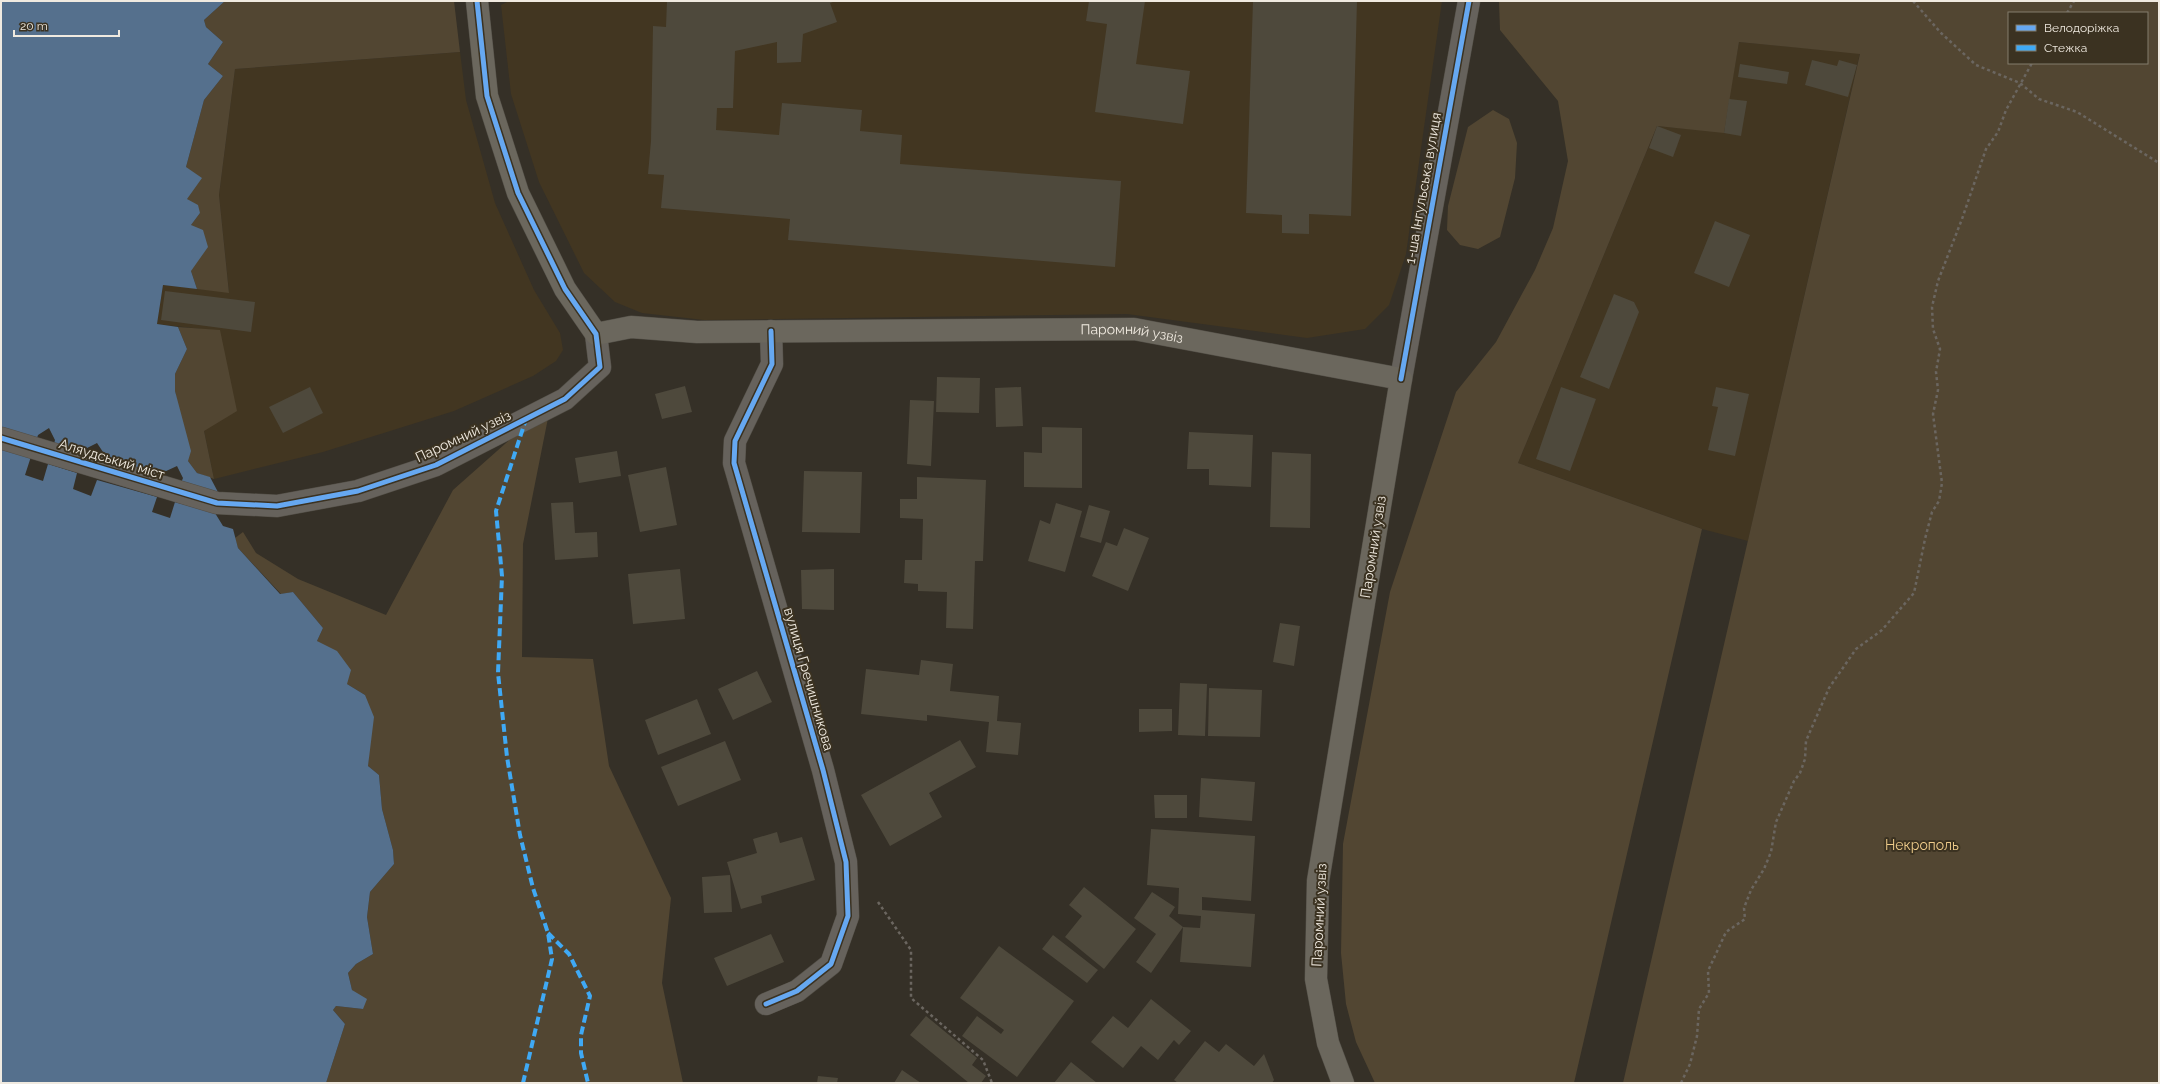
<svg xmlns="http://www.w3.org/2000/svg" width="2160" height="1084" font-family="Raleway,sans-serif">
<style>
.built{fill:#423621}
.green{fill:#524632;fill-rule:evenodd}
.water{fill:#55708d}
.pier{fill:#353027}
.building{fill:#4e493c}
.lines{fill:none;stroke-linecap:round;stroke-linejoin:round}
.minor-casing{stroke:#524e46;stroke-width:23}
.secondary-casing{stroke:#524e46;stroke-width:23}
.path{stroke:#6b6660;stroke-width:2.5;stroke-dasharray:3 3;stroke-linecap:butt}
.minor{stroke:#66625c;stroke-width:22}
.secondary{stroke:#6b675d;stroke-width:22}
.quiet{stroke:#3fa9f5;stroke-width:4;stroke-dasharray:8 4;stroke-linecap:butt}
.cycleway-casing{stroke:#3b3221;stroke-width:8}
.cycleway{stroke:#66a8f1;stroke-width:5}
.labels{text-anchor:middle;stroke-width:4;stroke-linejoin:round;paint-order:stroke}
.street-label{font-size:14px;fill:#f0eae0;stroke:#3b3221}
.park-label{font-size:14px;fill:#efcc8b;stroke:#3b3221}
</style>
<rect width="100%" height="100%" fill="#353027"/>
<!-- built -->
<path class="built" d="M509,1H1442L1406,254L1389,305L1365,329L1307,338L1127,314L704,320L642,313L615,302L584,273L539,182L511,94L501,5Z
M1739,42L1860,53L1748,541L1702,529L1518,463L1657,126L1723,132Z
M460,52L466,100L495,203L534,290L560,333L563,350L556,361L533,376L454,411L323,452L214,479L204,431L220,331L157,324L163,285L229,292L219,195L235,69Z"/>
<!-- green -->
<path class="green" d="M225,1H454L460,52L235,69L219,195L229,293L197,289L191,271V225L200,213L187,199L186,167L204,100L223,76L208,64L223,42L206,27L204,20Z
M1499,1H2159V1083H1623L1860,54L1739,42L1724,133L1657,126L1518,463L1702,529L1574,1083H1375L1356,1042L1346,1004L1341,953L1343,844L1390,592L1456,392L1496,342L1535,270L1553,228L1568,161L1558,101L1500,30ZM2009,13H2147V63H2009Z
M1493,110L1509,119L1517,143L1515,178L1500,237L1478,249L1460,245L1447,230L1448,206L1468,127Z
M178,327L220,330L237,411L204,431L214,479L197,473L188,461L175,391V374L187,349Z
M551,403L523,544L522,657L593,659L609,766L671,898L662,983L683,1083H326L345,1024L333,1010L336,1006L363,1009L352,990L348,973L356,964L373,954L367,917L370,892L394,864L393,850L382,809L379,775L368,766L369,745L365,695L347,684L317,641L323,628L293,592L281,594L238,548L235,538L243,532L256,553L298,579L386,615L453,490Z"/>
<!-- water -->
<path class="water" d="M1,1H225L204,20L206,27L223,42L208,64L223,76L204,100L186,167L202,178L187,199L198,205L200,213L191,225L203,230L208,247L191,271L197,289L163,285L157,324L178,327L187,349L175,374V391L191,451L188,461L197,473L210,477L219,494L215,513L223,526L233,529L238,548L280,594L293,592L323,628L317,641L337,651L351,670L347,684L365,695L374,717L368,766L379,775L382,809L393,850L394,864L370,892L367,917L373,954L356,964L348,973L352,990L367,999L363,1009L336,1006L333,1010L345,1024L326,1083H1Z"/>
<!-- pier -->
<path class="pier" d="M49,428L55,440L54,444L84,453L85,449L97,443L105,455L103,460L163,477L164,472L177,466L183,478L181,483L215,513L175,502L170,518L152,512L157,497L97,480L91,496L73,489L77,473L48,464L43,481L25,475L38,435Z"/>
<!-- building -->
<path class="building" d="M667,1H836L830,3L837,22L803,34L801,62L777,63V42L735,51L733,108H717L716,130L779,135L782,103L862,110L860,131L902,135L900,164L1121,181L1115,267L788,240L790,219L661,208L664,175L648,174L651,141L653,26L666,27Z
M1089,1H1145L1136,64L1190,71L1183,124L1095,112L1107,24L1086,21Z
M1253,1H1357L1351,216L1309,214V234L1282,233V215L1246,213Z
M1812,60L1837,66L1839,60L1857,65L1848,97L1805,85Z
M1740,64L1789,72L1787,84L1738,77Z
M1729,99L1747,101L1741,136L1724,133Z
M1657,126L1681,135L1673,157L1649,148Z
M1715,221L1750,235L1729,287L1694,273Z
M165,291L255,302L251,332L161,320Z
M1614,294L1634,302L1639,312L1609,389L1580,377Z
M937,377L980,378L979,413L936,412Z
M685,386L692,412L662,419L655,394Z
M310,387L323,413L283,433L269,407Z
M1021,387L1023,426L996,427L995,388Z
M1561,387L1596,399L1570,471L1536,459Z
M1716,387L1749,394L1735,456L1708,450L1718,407L1712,406Z
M910,400L934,401L931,466L907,464Z
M1042,427L1082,428V488L1024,487V452L1042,453Z
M1189,432L1253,435L1251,487L1209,485V469H1187Z
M617,451L621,476L579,483L575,458Z
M1272,452L1311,454L1310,528L1270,527Z
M666,467L677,525L640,532L628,475Z
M804,471L862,472L860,533L802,532Z
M917,477L986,480L983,561H975L973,629L946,628L947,592L918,591V584L904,583L905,560H922L923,519L900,518V499H917Z
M573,502L575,533L597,532L598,557L555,560L551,503Z
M1056,503L1082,511L1065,572L1028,561L1040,520L1050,524Z
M1089,505L1110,511L1101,543L1080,537Z
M1124,528L1149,538L1128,591L1092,576L1106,542L1117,546Z
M680,569L685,619L633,624L628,574Z
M834,569V610L802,609L801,570Z
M1280,623L1300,626L1294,666L1273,662Z
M921,660L953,664L950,691L999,696L997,721L1021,723L1018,755L986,752L989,722L927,715V721L861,714L866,669L919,675Z
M757,671L772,702L733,720L718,689Z
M1180,683L1207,684L1205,736L1178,735Z
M1209,688L1262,690L1260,737L1208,736Z
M697,699L711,734L658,755L645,720Z
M1139,709H1172V731L1139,732Z
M960,740L976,767L929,793L942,817L890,846L861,795Z
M725,741L741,780L678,806L661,767Z
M1201,778L1255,782L1252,821L1199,817Z
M1154,795H1187V818H1155Z
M1151,829L1255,836L1251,901L1202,897V910L1255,914L1251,967L1180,962L1183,927L1151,973L1136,962L1156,934L1134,918L1152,892L1175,907L1169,916L1183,927L1200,928L1201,916L1178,914L1179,888L1147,885Z
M777,832L780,843L802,837L815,880L761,896L762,903L741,909L727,862L757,853L753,839Z
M730,875L732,912L704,913L702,877Z
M1084,887L1136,929L1104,969L1065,937L1082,916L1069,905Z
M771,934L784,962L727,986L714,958Z
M1053,935L1098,970L1087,983L1042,949Z
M999,946L1074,1001L1017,1077L962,1036L977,1016L1001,1034L1004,1030L960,998Z
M1151,999L1191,1031L1179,1045L1174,1040L1158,1060L1141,1046L1123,1068L1091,1042L1113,1016L1128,1028Z
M926,1016L977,1058L972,1065L986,1076L981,1083H969L910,1035Z
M1205,1041L1219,1052L1226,1044L1254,1066L1264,1054L1274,1080L1272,1083H1178L1174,1080Z
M1071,1062L1097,1083H1054Z
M902,1070L921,1083H894Z
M818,1076L838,1078L837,1083H817Z"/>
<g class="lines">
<defs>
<path id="minor" d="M1401,379L1469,1
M1,438L217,503L277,506L358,491L436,465L565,399L600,367L596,334
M766,1004L797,991L831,964L848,916L846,862L823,770L734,463L735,441L772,364L771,331"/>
<g id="secondary">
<path id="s1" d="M477,1L487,96L518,193L565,289L596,334L631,327L697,332L1134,329L1401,379L1318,881L1316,979L1328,1043L1343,1083"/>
</g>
</defs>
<!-- minor casing -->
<use href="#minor" class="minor-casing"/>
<!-- secondary casing -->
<use href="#secondary" class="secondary-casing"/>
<!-- path -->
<path class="path" d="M1913,1L1941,33L1976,65L2020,83L2039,99L2077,112L2159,163
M2067,13L2074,1
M878,902L911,950V998L983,1060L992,1083
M1681,1083L1690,1064L1697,1036L1699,1009L1709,993L1708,971L1726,932L1745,919L1744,908L1751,890L1764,869L1771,852L1776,822L1794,781L1800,773L1805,759L1806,741L1829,688L1856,649L1882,630L1914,593L1925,539L1932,512L1939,501L1942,483L1933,414L1938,390L1936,372L1940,349L1933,329L1932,307L1938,281L1962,219L1986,149L1998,132L2006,110L2032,63"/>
<!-- minor -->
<use href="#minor" class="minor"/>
<!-- secondary -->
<use href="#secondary" class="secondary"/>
<!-- quiet -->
<path class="quiet" d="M548,933L569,954L590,996L581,1035V1053L588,1083
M523,1083L552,959L548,933L533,888L520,835L507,757L498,673L502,576L496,511L526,419"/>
<defs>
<path id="cycleway" d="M1401,379L1469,1
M1,438L217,503L277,506L358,491L436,465L565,399L600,367L596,334L565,289L518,193L487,96L477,1
M766,1004L797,991L831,964L848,916L846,862L823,770L734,463L735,441L772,364L771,331"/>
</defs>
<!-- cycleway casing -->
<use href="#cycleway" class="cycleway-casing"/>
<!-- cycleway -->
<use href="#cycleway" class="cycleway"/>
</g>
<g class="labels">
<!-- street labels -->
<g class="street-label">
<text transform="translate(1423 188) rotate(-80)" y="5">1-ша Інгульська вулиця</text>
<text dy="5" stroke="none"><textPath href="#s1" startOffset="896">Паромний узвіз</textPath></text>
<text transform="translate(463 436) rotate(-25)" y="5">Паромний узвіз</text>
<text transform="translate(112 459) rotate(17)" y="5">Аляудський міст</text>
<text transform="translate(1373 547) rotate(-81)" y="5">Паромний узвіз</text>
<text transform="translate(809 679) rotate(74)" y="5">вулиця Гречишникова</text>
<text transform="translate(1319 915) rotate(-87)" y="5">Паромний узвіз</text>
</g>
<!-- park labels -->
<g class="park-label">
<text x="1922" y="850">Некрополь</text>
</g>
</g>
<!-- border -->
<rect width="2160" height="1084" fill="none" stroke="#f0eae0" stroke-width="4"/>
<!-- legend -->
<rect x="2008" y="12" width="140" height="52" fill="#3b3221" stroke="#837c6d"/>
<rect x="2016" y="25" width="20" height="6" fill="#66a8f1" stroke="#837c6d"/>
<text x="2044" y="32" font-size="12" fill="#f0eae0">Велодоріжка</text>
<rect x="2016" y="45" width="20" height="6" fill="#3fa9f5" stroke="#837c6d"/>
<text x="2044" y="52" font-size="12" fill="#f0eae0">Стежка</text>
<!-- scale -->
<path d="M14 30v6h105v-6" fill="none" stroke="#f0eae0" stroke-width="2"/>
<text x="20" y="30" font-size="12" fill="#f0eae0" stroke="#3b3221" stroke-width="3" paint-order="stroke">20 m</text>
</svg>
